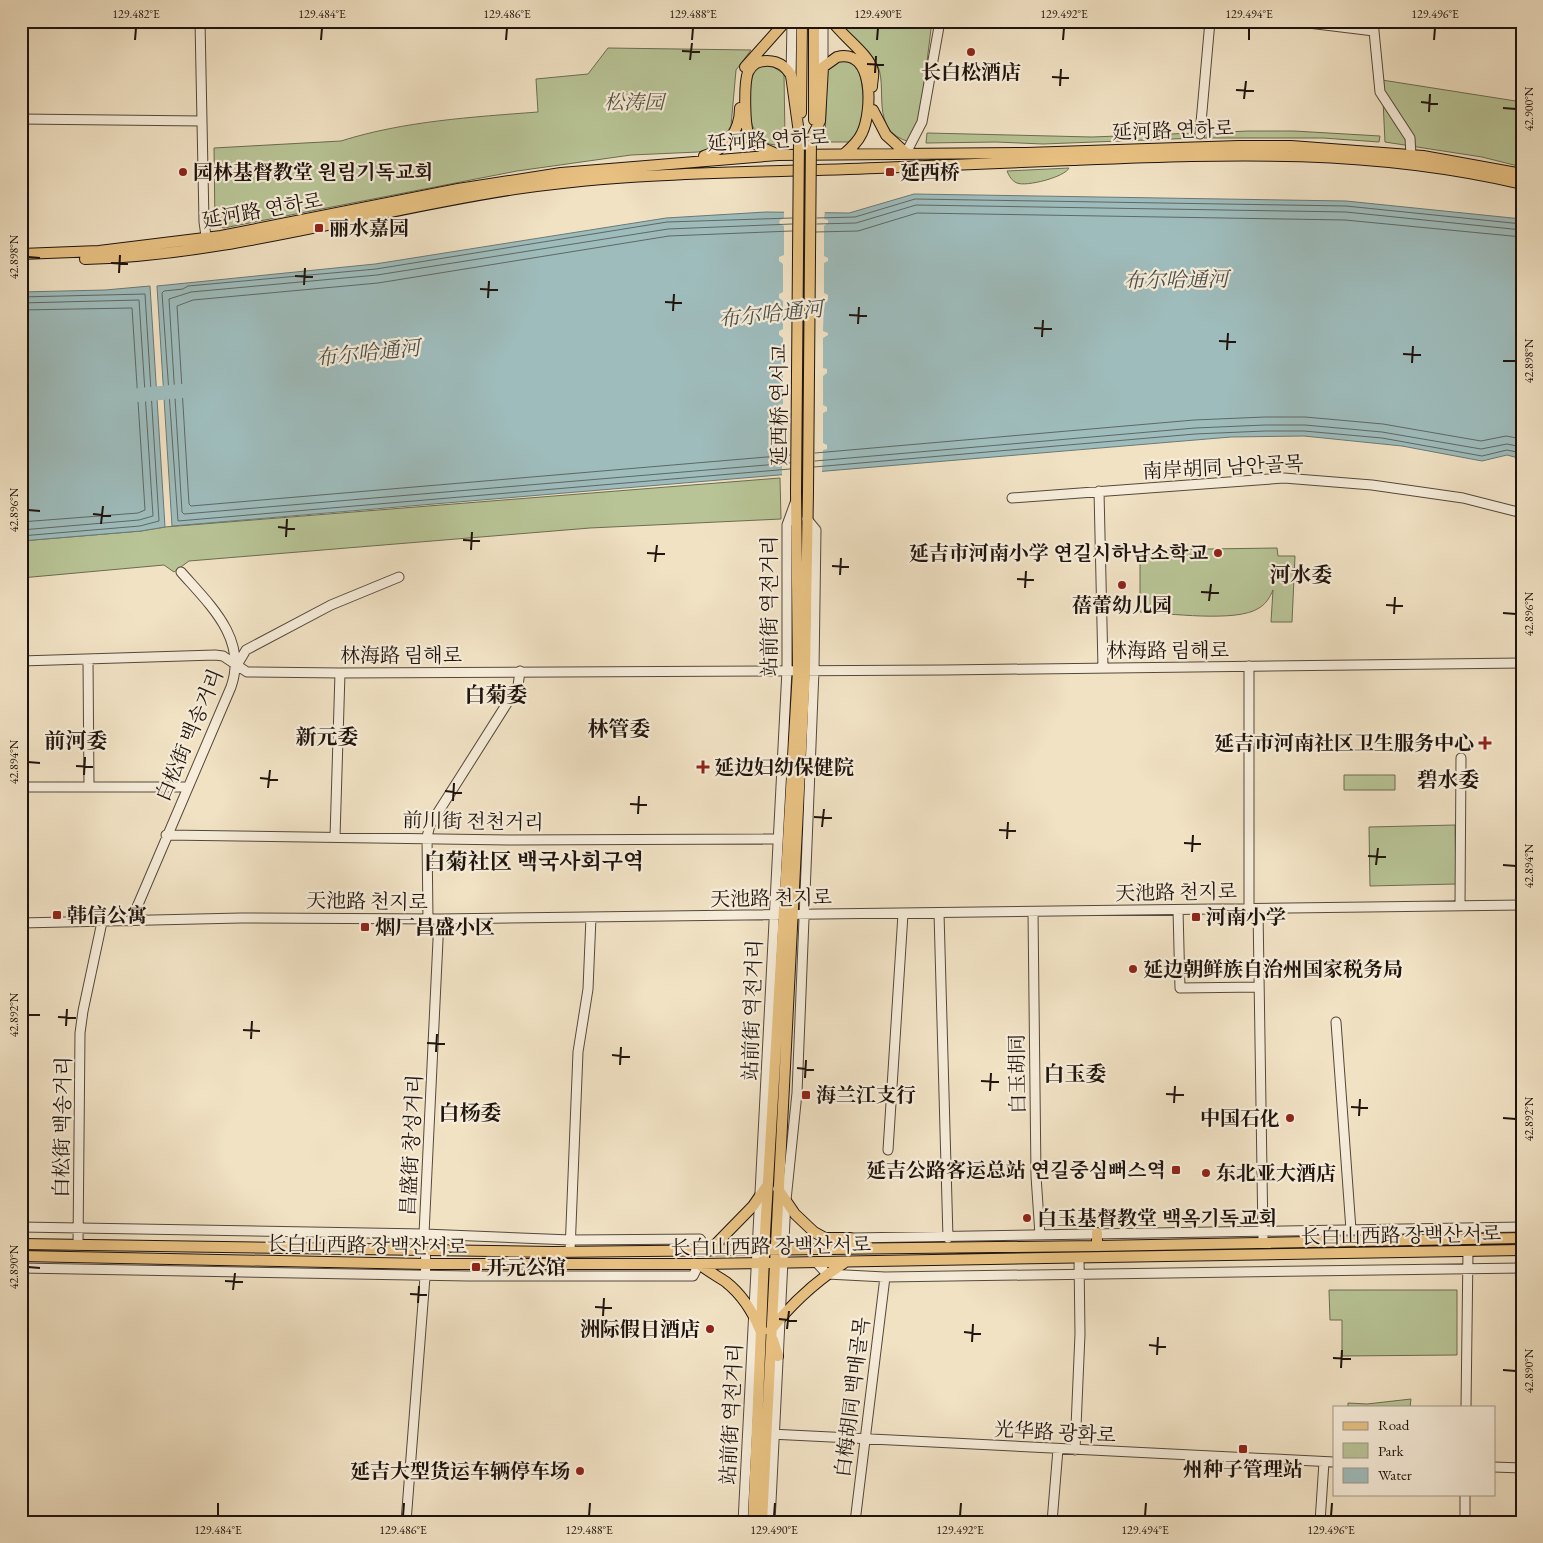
<svg xmlns="http://www.w3.org/2000/svg" width="1543" height="1543" font-family="'EB Garamond','Noto Serif SC','Noto Serif KR',serif">
<style>
.green{fill:#b8c496;stroke:#6c6c52}
.water{fill:#9ebcbc;stroke:#6b7976}
.pier{fill:#f1e2c4}
.lines{fill:none;stroke-linecap:round;stroke-linejoin:round}
.shore{stroke:#5e6865;stroke-width:1}
.river{stroke:#9ebcbc;stroke-width:14}
.minor-casing{stroke:#54483c;stroke-width:11}
.major-casing{stroke:#1f140e;stroke-width:12}
.minor{stroke:#f6ecd9;stroke-width:9}
.major{stroke:#e8c182;stroke-width:10}
.major-bridge-casing{stroke:#1f140e;stroke-width:12;stroke-linecap:butt}
.major-bridge{stroke:#e8c182;stroke-width:10}
.ticks{fill:none;stroke:#1f140e;stroke-width:2}
.poi-dot{fill:#8f2418;stroke:#f6ecd9;stroke-width:2}
.labels{text-anchor:middle;stroke-width:4.5;stroke-linejoin:round;paint-order:stroke}
.poi-label{font-size:20px;font-weight:bold;fill:#1f140e;stroke:#f6ecd9;text-anchor:start}
.park-label{font-size:20px;font-style:italic;fill:#55523e;stroke:#f6ecd9}
.street-label{font-size:20px;fill:#1f140e;stroke:#f6ecd9}
.water-label{font-size:21px;font-style:italic;fill:#4b4f4b;stroke:#f6ecd9}
.neighbourhood-label{font-size:21px;font-weight:bold;fill:#1f140e;stroke:#f6ecd9}
.quarter-label{font-size:22px;font-weight:bold;fill:#1f140e;stroke:#f6ecd9}
.neatline{fill:none;stroke:#1f140e;stroke-width:2}
.ticks-label{font-size:12px;text-anchor:middle;fill:#1f140e}
</style>
<rect width="100%" height="100%" fill="#f1e2c4"/>
<filter id="stains"><feTurbulence type="fractalNoise" baseFrequency=".004" numOctaves="4"/><feColorMatrix values="0 0 0 0 .2 0 0 0 0 .09 0 0 0 0 .02 0 0 0 .5 -.17"/></filter>
<radialGradient id="worn" r=".72"><stop offset=".6" stop-color="#630" stop-opacity="0"/><stop offset="1" stop-color="#630" stop-opacity=".3"/></radialGradient>
<!-- green -->
<path class="green" d="M839,21H932L920,118L910,142C867,131 890,86 876,62Z
M608,48L751,50L736,70L731,126L721,141L707,150L698,152L631,155L517,171L224,228L215,226L214,148L341,141C404,121 473,117 538,112L536,79L588,74Z
M845,60L858,67C864,89 869,125 849,142H825L827,72L835,62Z
M769,64L784,74L785,139H776L775,145C744,143 744,87 756,69Z
M1382,80L1522,102V167L1482,157L1385,142Z
M1248,131H1294L1380,136L1379,142L1323,138H1204V133Z
M927,133L1092,137L1196,133L1197,138L1043,144L996,142L926,143Z
M1069,168C1065,177 1026,187 1017,183C1012,181 1009,176 1007,171Z
M780,478L781,519L590,528L189,561L174,572L164,565L21,578V541L141,531L165,527Z
M1277,548L1278,556H1295L1292,622H1271L1273,590C1270,597 1266,604 1259,608C1237,623 1167,613 1140,612V550Z
M1344,775H1395V790H1344Z
M1455,825L1456,884L1370,886L1369,827Z
M1329,1290H1457V1355L1342,1356V1320H1330Z
M1411,1399L1410,1407H1348V1403L1367,1404Z"/>
<!-- water -->
<path class="water" d="M914,194L1346,201L1522,219V459L1507,455L1482,461L1402,446L1304,436L1231,437L172,526L157,286L375,264L666,218L766,212L849,213Z
M150,286L165,527L141,531L21,541V292L105,290Z"/>
<!-- pier -->
<path class="pier" d="M784,210H825L824,219L828,220V223L824,226V256L828,258V261L824,263V293L828,295V299L824,301L823,331L828,333V335L823,338V368L827,369V373L823,376V405L827,407V411L823,413V443L827,445V449L823,450L822,474L782,477V450L778,448V444L782,442V413L778,411V406L783,404V375L778,373V369L783,367V338L779,335V331L783,329V301L779,298V294L783,292V264L779,261V257L784,255V226L779,223L780,220L784,218Z"/>
<g class="lines">
<!-- shore -->
<path class="shore" d="M817,218L855,217L915,199L1346,206L1522,224
M817,224L856,223L916,205L1346,212L1522,230
M816,232L858,231L917,213L1345,220L1522,237
M21,297L145,294L159,521L140,526L21,536
M21,303L139,300L153,516L139,520L21,530
M21,310L132,308L145,510L138,513L21,522
M815,453L1194,420L1265,417H1305L1383,424L1481,441L1506,436L1522,439
M790,455L191,506L189,504L177,306L193,300L378,283L669,236L792,231
M815,461L1195,428L1265,425H1305L1382,432L1481,449L1507,444L1522,447
M790,463L184,514L182,512L169,299L191,292L377,275L668,229L792,224
M814,467L1195,434L1265,431H1304L1382,438L1482,456L1507,450L1522,453
M790,469L178,521L162,293L164,291L183,289L188,286L376,269L667,222L792,218"/>
<!-- river -->
<path class="river" d="M139,395L182,391"/>
<defs>
<path id="minor" d="M200,21L204,222L207,243
M823,21V67
M1292,21L1374,31
M1373,21L1380,92L1410,138L1411,155
M791,77L792,21
M21,119L202,121
M1200,134L1210,21
M906,153L922,122L940,21
M1099,491L1103,668
M1012,498L1284,478L1372,485L1463,498L1522,513
M88,660L89,786
M21,661L215,655L223,656L247,672L340,673L944,670L1522,663
M237,665L246,650L331,605L399,577
M21,787H187
M166,835L509,840L778,839
M335,837L340,673
M1460,906L1461,758
M1249,909V666
M1258,909L1263,1238
M1178,910L1180,988L1259,987
M1033,912L1036,1176L1040,1235
M939,913L948,1238
M428,919L427,837L430,825L518,686L520,671
M131,921L231,687C248,639 210,605 181,572
M21,923L241,918L439,919L1522,905
M1336,1022L1351,1230
M888,1150L903,914
M21,1227L424,1234L571,1240L700,1239L709,1251
M852,1238L1522,1227
M78,1245L80,1033L83,1011L102,922
M570,1251L578,1052L588,989L591,917
M817,1263L827,1274L885,1277L1522,1268
M21,1268L468,1276H693L699,1264
M1466,1407L1468,1251
M770,1434L1334,1462
M1075,1450L1080,1334L1079,1258
M1494,1467L1522,1468
M406,1522L426,1264L424,1234L439,919
M743,1522L787,670V525L795,503
M770,1522L786,1200L797,1093L814,670L816,530L807,519
M855,1522L885,1277
M1052,1522L1058,1449
M1320,1522L1324,1462
M1465,1522V1494"/>
<path id="major" d="M832,21C842,36 870,55 873,71C874,76 872,81 872,87
M745,67L786,21
M873,110L886,135L906,153
M801,113L802,21
M814,120V21
M811,139L820,121L823,67L837,57C875,48 872,112 862,133C858,142 851,148 844,154
M777,154C768,150 756,147 750,138C744,128 744,83 748,72C750,68 753,65 756,63C770,58 783,62 791,75L799,133
M704,156C726,149 740,132 740,108
M21,254L99,251L221,236L458,189L561,173L778,155L1026,153L1239,146H1291L1423,156L1522,174
M85,259C233,255 376,209 522,188C640,171 758,173 877,168C943,165 1008,163 1073,160C1228,154 1369,148 1522,184
M778,1189L795,1214L814,1232L825,1238H850L868,1246
M1097,1233V1246
M21,1244L552,1252L1097,1246L1522,1238
M709,1251L753,1206L766,1187
M21,1256L426,1264H699L1522,1250
M699,1264C708,1271 717,1276 726,1282C741,1294 753,1312 760,1330
M770,1331C791,1304 815,1282 844,1263
M773,1340L778,1356
M753,1522L765,1233L798,670L796,492
M762,1522L805,670L808,492"/>
</defs>
<!-- minor casing -->
<use href="#minor" class="minor-casing"/>
<!-- major casing -->
<use href="#major" class="major-casing"/>
<!-- minor -->
<use href="#minor" class="minor"/>
<!-- major -->
<use href="#major" class="major"/>
<defs>
<path id="major-bridge" d="M796,492L799,139
M808,492L811,139"/>
</defs>
<!-- major-bridge casing -->
<use href="#major-bridge" class="major-bridge-casing"/>
<!-- major-bridge -->
<use href="#major-bridge" class="major-bridge"/>
</g>
<!-- ticks -->
<path class="ticks" d="M135,40L136,28M321,40L322,28M506,40L507,28M692,40L693,28M877,40L878,28M1063,40L1064,28M1249,40V28M1434,40L1435,28M682,51L700,52M690,60L692,43M867,64L884,65M875,73L876,56M1052,77L1069,78M1060,86L1061,69M1236,90L1254,91M1244,99L1246,81M1421,102L1438,104M1503,108L1516,109M1429,112L1430,94M28,257L40,258M111,263L128,264M119,273L120,255M295,276L313,277M304,285L305,268M480,289L498,290M488,298L489,281M665,302L682,303M673,311L674,294M849,315L867,316M858,324L859,307M1034,328L1052,329M1042,337L1043,320M1219,341L1236,342M1227,350L1228,333M1403,354L1421,355M1503,361H1516M1412,363L1413,346M28,510L40,511M93,514L111,516M101,524L103,506M278,527L295,529M286,537L287,519M463,540L480,541M471,550L472,532M647,553L665,554M655,562L657,545M832,566L849,567M840,575L841,558M1017,579L1034,580M1025,588L1026,571M1201,592L1219,593M1209,601L1211,584M1386,605L1403,606M1503,613L1516,614M1394,614L1395,597M28,762L40,763M76,766L93,767M84,775L85,757M260,778L278,780M268,788L270,770M445,791L462,793M453,801L454,783M630,804L647,805M638,814L639,796M814,817L832,818M822,827L824,809M999,830L1016,831M1007,839L1008,822M1184,843L1201,844M1192,852L1193,835M1368,856L1386,857M1376,865L1378,848M1503,865L1516,866M28,1015H40M58,1017L76,1018M66,1026L67,1009M243,1030L260,1031M251,1039L252,1021M427,1043L445,1044M436,1052L437,1034M612,1055L630,1057M620,1065L621,1047M797,1068L814,1070M805,1078L806,1060M981,1081L999,1082M990,1091L991,1073M1166,1094L1184,1095M1174,1103L1175,1086M1351,1107L1368,1108M1359,1116L1360,1099M1503,1118L1516,1119M28,1267L40,1268M225,1281L243,1282M233,1290L235,1273M410,1294L427,1295M418,1303L419,1286M595,1307L612,1308M603,1316L604,1298M779,1319L797,1321M787,1329L789,1311M964,1332L981,1334M972,1342L973,1324M1149,1345L1166,1347M1157,1355L1158,1337M1333,1358L1351,1359M1341,1368L1342,1350M1503,1370L1516,1371M218,1516V1503M403,1516L404,1503M589,1516L590,1503M774,1516L775,1503M960,1516L961,1503M1145,1516L1146,1503M1331,1516L1332,1503"/>
<!-- markers -->
<g class="poi-dot">
<circle cx="971" cy="52" r="5"/>
<circle cx="183" cy="172" r="5"/>
<rect x="885" y="167" width="10" height="10" rx="2.5"/>
<rect x="314" y="223" width="10" height="10" rx="2.5"/>
<circle cx="1218" cy="553" r="5"/>
<circle cx="1122" cy="585" r="5"/>
<path d="M1482.5 735.5h5v5h5v5h-5v5h-5v-5h-5v-5h5z"/>
<path d="M700.5 759.5h5v5h5v5h-5v5h-5v-5h-5v-5h5z"/>
<rect x="52" y="910" width="10" height="10" rx="2.5"/>
<rect x="1191" y="912" width="10" height="10" rx="2.5"/>
<rect x="360" y="922" width="10" height="10" rx="2.5"/>
<circle cx="1133" cy="969" r="5"/>
<rect x="801" y="1090" width="10" height="10" rx="2.5"/>
<circle cx="1290" cy="1118" r="5"/>
<rect x="1171" y="1165" width="10" height="10" rx="2.5"/>
<circle cx="1206" cy="1173" r="5"/>
<circle cx="1027" cy="1218" r="5"/>
<rect x="471" y="1262" width="10" height="10" rx="2.5"/>
<circle cx="710" cy="1329" r="5"/>
<rect x="1238" y="1444" width="10" height="10" rx="2.5"/>
<circle cx="580" cy="1471" r="5"/>
</g>
<g class="labels">
<!-- poi labels -->
<g class="poi-label">
<text x="971" y="79" text-anchor="middle">长白松酒店</text>
<text x="193" y="179">园林基督教堂 원림기독교회</text>
<text x="900" y="179">延西桥</text>
<text x="329" y="235">丽水嘉园</text>
<text x="1208" y="560" text-anchor="end">延吉市河南小学 연길시하남소학교</text>
<text x="1122" y="612" text-anchor="middle">蓓蕾幼儿园</text>
<text x="1474" y="750" text-anchor="end">延吉市河南社区卫生服务中心</text>
<text x="714" y="774">延边妇幼保健院</text>
<text x="67" y="922">韩信公寓</text>
<text x="1206" y="924">河南小学</text>
<text x="375" y="934">烟厂昌盛小区</text>
<text x="1143" y="976">延边朝鲜族自治州国家税务局</text>
<text x="816" y="1102">海兰江支行</text>
<text x="1280" y="1125" text-anchor="end">中国石化</text>
<text x="1166" y="1177" text-anchor="end">延吉公路客运总站 연길중심뻐스역</text>
<text x="1216" y="1180">东北亚大酒店</text>
<text x="1037" y="1225">白玉基督教堂 백옥기독교회</text>
<text x="486" y="1274">开元公馆</text>
<text x="700" y="1336" text-anchor="end">洲际假日酒店</text>
<text x="1243" y="1476" text-anchor="middle">州种子管理站</text>
<text x="570" y="1478" text-anchor="end">延吉大型货运车辆停车场</text>
</g>
<!-- park labels -->
<g class="park-label">
<text x="634" y="109">松涛园</text>
</g>
<!-- street labels -->
<g class="street-label">
<text transform="translate(1173 130) rotate(-2)" y="7">延河路 연하로</text>
<text transform="translate(768 140) rotate(-3)" y="7">延河路 연하로</text>
<text transform="translate(262 210) rotate(-10)" y="7">延河路 연하로</text>
<text transform="translate(779 405) rotate(-90)" y="7">延西桥 연서교</text>
<text transform="translate(1223 467) rotate(-3)" y="7">南岸胡同 남안골목</text>
<text transform="translate(769 606) rotate(-90)" y="7">站前街 역전거리</text>
<text x="1168" y="657">林海路 림해로</text>
<text x="401" y="662">林海路 림해로</text>
<text transform="translate(189 735) rotate(-67)" y="7">白松街 백송거리</text>
<text transform="translate(473 821) rotate(1)" y="7">前川街 전천거리</text>
<text transform="translate(1176 892) rotate(-1)" y="7">天池路 천지로</text>
<text transform="translate(771 898) rotate(-1)" y="7">天池路 천지로</text>
<text transform="translate(367 901) rotate(1)" y="7">天池路 천지로</text>
<text transform="translate(752 1010) rotate(-88)" y="7">站前街 역전거리</text>
<text transform="translate(1017 1074) rotate(-91)" y="7">白玉胡同</text>
<text transform="translate(62 1127) rotate(-89)" y="7">白松街 백송거리</text>
<text transform="translate(411 1145) rotate(-87)" y="7">昌盛街 창성거리</text>
<text transform="translate(1401 1235) rotate(-1)" y="7">长白山西路 장백산서로</text>
<text transform="translate(367 1245) rotate(1)" y="7">长白山西路 장백산서로</text>
<text transform="translate(771 1246) rotate(-1)" y="7">长白山西路 장백산서로</text>
<text transform="translate(852 1397) rotate(-83)" y="7">白梅胡同 백매골목</text>
<text transform="translate(731 1414) rotate(-87)" y="7">站前街 역전거리</text>
<text transform="translate(1055 1432) rotate(3)" y="7">光华路 광화로</text>
</g>
<!-- water labels -->
<g class="water-label">
<text transform="translate(1176 280) rotate(-1)" y="7">布尔哈通河</text>
<text transform="translate(771 314) rotate(-6)" y="7">布尔哈通河</text>
<text transform="translate(368 353) rotate(-6)" y="7">布尔哈通河</text>
</g>
<!-- neighbourhood labels -->
<g class="neighbourhood-label">
<text x="1301" y="582">河水委</text>
<text x="496" y="702">白菊委</text>
<text x="619" y="736">林管委</text>
<text x="327" y="744">新元委</text>
<text x="76" y="748">前河委</text>
<text x="1448" y="787">碧水委</text>
<text x="1075" y="1081">白玉委</text>
<text x="470" y="1120">白杨委</text>
</g>
<!-- quarter labels -->
<g class="quarter-label">
<text x="534" y="869">白菊社区 백국사회구역</text>
</g>
</g>
<!-- margin -->
<rect width="1543" height="1543" fill="none" stroke="#f1e2c4" stroke-width="55"/>
<!-- legend -->
<rect x="1333" y="1406" width="162" height="90" fill="#f6ecd9" stroke="#a09688"/>
<rect x="1343" y="1422" width="25" height="8" fill="#e8c182" stroke="#a09688"/>
<text x="1378" y="1430" font-size="15" fill="#1f140e">Road</text>
<rect x="1343" y="1443" width="25" height="15" fill="#b8c496" stroke="#a09688"/>
<text x="1378" y="1456" font-size="15" fill="#1f140e">Park</text>
<rect x="1343" y="1468" width="25" height="15" fill="#9ebcbc" stroke="#a09688"/>
<text x="1378" y="1480" font-size="15" fill="#1f140e">Water</text>
<rect x="28" y="28" width="1488" height="1488" class="neatline"/>
<g class="ticks-label">
<text x="136" y="18">129.482°E</text>
<text x="322" y="18">129.484°E</text>
<text x="507" y="18">129.486°E</text>
<text x="693" y="18">129.488°E</text>
<text x="878" y="18">129.490°E</text>
<text x="1064" y="18">129.492°E</text>
<text x="1249" y="18">129.494°E</text>
<text x="1435" y="18">129.496°E</text>
<text transform="translate(1529 109) rotate(-90)" y="4">42.900°N</text>
<text transform="translate(14 257) rotate(-90)" y="4">42.898°N</text>
<text transform="translate(1529 361) rotate(-90)" y="4">42.898°N</text>
<text transform="translate(14 510) rotate(-90)" y="4">42.896°N</text>
<text transform="translate(1529 614) rotate(-90)" y="4">42.896°N</text>
<text transform="translate(14 762) rotate(-90)" y="4">42.894°N</text>
<text transform="translate(1529 866) rotate(-90)" y="4">42.894°N</text>
<text transform="translate(14 1015) rotate(-90)" y="4">42.892°N</text>
<text transform="translate(1529 1119) rotate(-90)" y="4">42.892°N</text>
<text transform="translate(14 1267) rotate(-90)" y="4">42.890°N</text>
<text transform="translate(1529 1371) rotate(-90)" y="4">42.890°N</text>
<text x="218" y="1534">129.484°E</text>
<text x="403" y="1534">129.486°E</text>
<text x="589" y="1534">129.488°E</text>
<text x="774" y="1534">129.490°E</text>
<text x="960" y="1534">129.492°E</text>
<text x="1145" y="1534">129.494°E</text>
<text x="1331" y="1534">129.496°E</text>
</g>
<rect width="100%" height="100%" filter="url(#stains)"/>
<rect width="100%" height="100%" fill="url(#worn)"/>
</svg>
